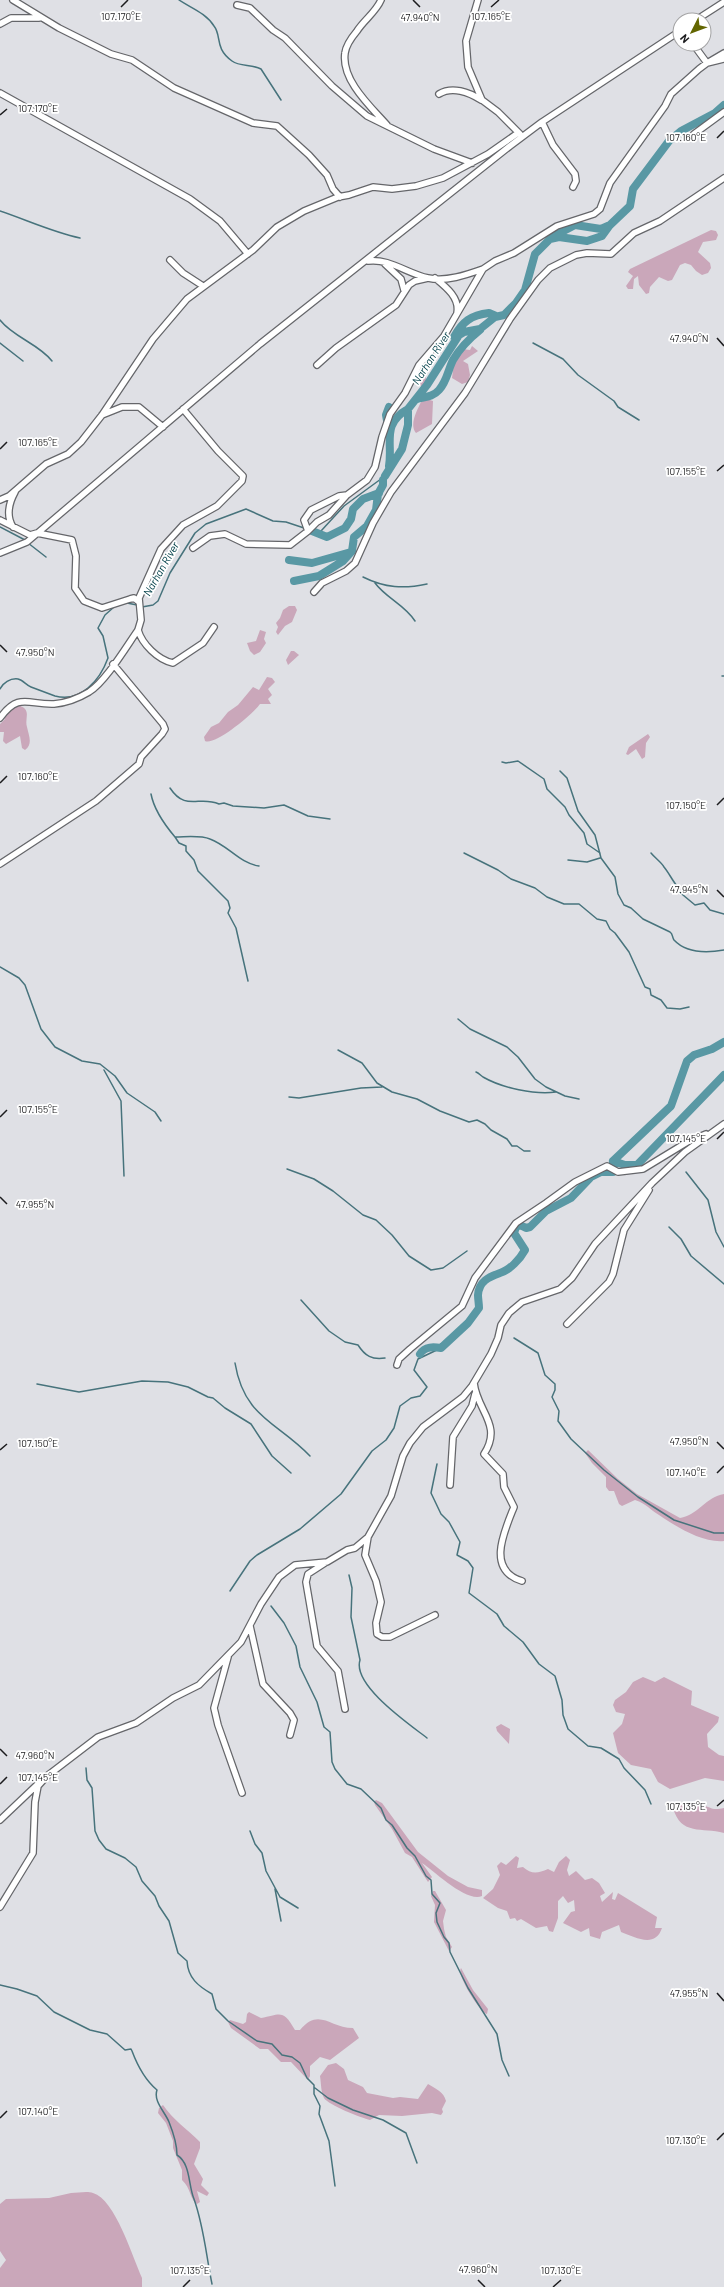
<svg xmlns="http://www.w3.org/2000/svg" width="724" height="2287" font-family="Barlow,sans-serif">
<style>
.green{fill:#caa7ba}
.lines{fill:none;stroke-linecap:round;stroke-linejoin:round}
.stream{stroke:#47737c;stroke-width:1.5}
.river{stroke:#5998a4;stroke-width:8}
.minor-casing{stroke:#65666a;stroke-width:8}
.minor{stroke:#fff;stroke-width:5.5}
.ticks{fill:none;stroke:#1c1c1e;stroke-width:1.5}
.labels{text-anchor:middle;stroke-width:3.5;stroke-linejoin:round;paint-order:stroke}
.water-label{font-size:11px;font-style:italic;fill:#024049;stroke:#fff}
.ticks-label{font-size:10px;text-anchor:middle;fill:#1c1c1e;stroke:#fff;stroke-width:3.5;stroke-linejoin:round;paint-order:stroke}
</style>
<rect width="100%" height="100%" fill="#dfe0e5"/>
<!-- green -->
<path class="green" d="M711,230L716,231L718,235L716,240L703,242L698,252L710,263L711,268L708,273L702,275L696,271L691,265L685,263L680,265L672,280L668,281L659,277L650,287L649,293L646,294L639,285L638,276L634,279L633,289H628L626,286L633,276L628,272L630,269Z
M472,346L478,351L463,361L468,364L470,375L468,382L462,384L452,378L454,363L462,349L470,350Z
M422,365L425,367L426,380L422,387L417,381L418,372Z
M427,399L433,401L432,424L416,433C409,425 417,410 421,402Z
M289,606H295L297,610L292,622L285,626L278,635L276,632L278,627L276,623L280,618L283,610Z
M260,630L266,632L264,639L266,643L260,652L254,655L250,651L247,643L256,641Z
M291,651H294L299,655L288,665L286,660Z
M267,677L272,678L275,682L268,689L272,695L268,699L271,704H260C254,713 215,746 205,741L204,737L211,727L219,723L228,712L238,705L253,687L259,690Z
M17,705C33,709 24,718 27,727C29,736 33,744 25,750L22,748L20,736L6,744L3,741L4,732H0V724L5,719L3,716Z
M648,734L650,737L646,743L645,757L642,759L636,749L628,755L626,754L629,747Z
M588,1450L618,1479L637,1494L680,1518C698,1515 706,1497 724,1494V1541C702,1543 677,1527 659,1515C649,1509 647,1504 635,1500L622,1506L619,1504L614,1491H609L606,1487V1477L592,1463L585,1453Z
M643,1677L655,1682L664,1677L692,1691L691,1705L719,1717L718,1722L707,1734L708,1747L719,1755L724,1756V1781L705,1778L670,1789L658,1782L651,1769L631,1765L618,1753L613,1733L622,1724L625,1714L616,1712L613,1705L615,1700L626,1692L633,1682Z
M501,1724L510,1729L509,1744L497,1731L496,1727Z
M376,1800L382,1803L418,1852L448,1876L468,1887L482,1890V1896C467,1903 434,1871 422,1863L432,1877L428,1882L412,1857L405,1853L392,1829L375,1805L374,1802Z
M678,1804C689,1808 693,1804 701,1805C712,1807 711,1811 724,1808V1833C702,1827 681,1836 673,1808L674,1805Z
M516,1856L519,1858L517,1868L523,1867C532,1875 538,1873 548,1869L554,1872L559,1862L566,1856L570,1860L567,1870L569,1876L576,1871L585,1880L592,1878L599,1883L605,1893L600,1896L602,1902L613,1892L612,1899L615,1900L618,1893L657,1917L655,1928H662C655,1949 635,1937 621,1932L619,1925L602,1932L600,1939L590,1936L589,1928L581,1932L563,1923L571,1912L575,1911L574,1900L568,1903L563,1896L558,1901V1918L553,1932L549,1931L547,1926L536,1928L521,1919L517,1921L515,1918L510,1919L507,1911L498,1908L483,1898L493,1889L500,1875L497,1866L501,1862L506,1865Z
M433,1891H435L446,1910L443,1921L444,1929L446,1937L452,1947L449,1951L434,1922L435,1905L431,1896Z
M461,1968L473,1990L488,2009L487,2014C480,2012 456,1975 461,1968Z
M249,2012L261,2018C281,2014 283,2009 295,2030H300C319,2007 330,2028 353,2028L359,2038L330,2060L320,2057L310,2066V2076L308,2080L291,2062H281L268,2049H260L231,2028L228,2022L230,2020L243,2024L246,2022L247,2014Z
M336,2063L344,2069L348,2080L363,2087L367,2093L393,2098L400,2097L418,2099L428,2084C436,2089 444,2092 446,2101L442,2109L443,2112L441,2115L432,2113L402,2116L379,2115L370,2120C362,2118 328,2105 324,2098C321,2093 321,2082 320,2076L328,2065Z
M163,2105C173,2120 187,2129 200,2142V2148L194,2164L203,2179L201,2185L209,2193L207,2196L197,2191L200,2202L197,2204C190,2200 191,2188 182,2180V2170L173,2148V2141L166,2123L158,2113L159,2108Z
M71,2193C78,2193 87,2191 93,2193C115,2199 133,2258 142,2278V2287H0V2268L6,2260L0,2251V2204L6,2199L49,2198Z"/>
<g class="lines">
<!-- stream -->
<path class="stream" d="M179,0C191,8 206,13 214,26C222,36 214,48 232,61C240,67 252,64 261,69L281,100
M0,211C27,220 52,232 80,238
M0,320C13,337 39,344 52,361
M0,343L23,361
M533,343L563,359L578,375L614,401L618,407L639,420
M0,527L25,540
M312,531H321L344,506L385,476
M28,543L46,557
M363,577C385,588 404,589 427,584
M375,583C386,598 405,605 415,621
M127,603L137,605
M142,607L153,605L158,601L170,573L195,533L206,524L246,509L273,521L286,522L304,528
M722,676H724
M0,689C3,683 10,678 18,679C23,680 26,685 31,687C39,690 47,693 55,696C81,703 100,680 108,658L103,636L98,628L105,615L114,607
M502,762L506,763L518,761L544,779L547,789L565,807L569,815L584,833L587,844L600,853
M560,771L567,778L578,811L595,835L601,858L615,877L618,894L624,905L631,908L643,919L670,932C673,934 672,937 674,940C687,954 707,953 724,950
M170,788C186,812 199,795 219,804L224,803L233,806L264,808L284,805L308,816L330,819
M151,794C154,810 164,824 175,837C186,837 200,835 210,839C229,846 239,863 259,866
M175,837L179,843L186,846V851L194,860L198,871L228,901L230,908L228,913L236,928L248,981
M464,853L498,870L511,879L535,888L547,897L564,904H579L597,919L606,921L610,929L615,933L629,952L645,987L650,989L651,995L661,1000L667,1008L680,1009L689,1007
M651,853C656,859 661,862 664,867C669,873 672,880 677,886V890L695,905L704,903L710,910L724,914
M568,860L587,862L600,858
M0,967L19,978L25,985L41,1029L55,1047L82,1061L100,1064L115,1076L127,1093L155,1112L161,1121
M458,1019L470,1029L507,1047L518,1057L535,1079L546,1087L565,1096L579,1099
M338,1050L362,1063L377,1083L392,1092L417,1099L440,1111L469,1122L477,1120L485,1124L491,1130L507,1139L512,1146H517L524,1151H530
M104,1070L121,1101L124,1176
M476,1072C479,1073 480,1075 483,1077C502,1088 535,1095 556,1092
M289,1097L299,1098L361,1088L382,1087
M287,1169L314,1179L333,1191L363,1215L376,1220L392,1235L409,1256L431,1270L443,1268L467,1251
M686,1172L708,1200L716,1232L724,1247
M669,1227L681,1239L691,1256L724,1284
M301,1300L329,1331L345,1342L358,1345C365,1356 372,1360 385,1358
M514,1338L538,1353L545,1375L555,1384V1390L552,1397L559,1411L558,1421L571,1439L604,1470L638,1497L674,1520L714,1533H724
M235,1363C244,1418 278,1422 310,1456
M37,1384L79,1392L142,1381L168,1382L188,1387L208,1397L213,1398L225,1408L251,1424L272,1456L291,1473
M437,1464L431,1493L441,1514L449,1522L460,1542L457,1555L468,1561L473,1568L469,1593L497,1614L504,1626L523,1642L539,1664L555,1676L562,1700L563,1715L568,1729L588,1746L601,1748L619,1759L624,1768L645,1790L651,1804
M349,1575L352,1588L351,1617L360,1660C352,1685 409,1724 427,1738
M230,1591L250,1561L257,1555L300,1529L341,1494L372,1451L386,1440L394,1428L400,1406L411,1398L420,1396L427,1387L414,1370L418,1359L441,1348
M271,1606L284,1623L296,1646L300,1667L317,1702L324,1727L330,1732L332,1762L335,1769L347,1784L361,1789L381,1808L386,1820L392,1825L407,1848L415,1856L426,1876L431,1880L432,1894L440,1903L436,1913L437,1922L444,1937L449,1943L450,1952L468,1988L497,2034L502,2060L509,2076
M86,1768L87,1780L92,1788L95,1831L99,1840L106,1849L125,1858L136,1867L142,1881L155,1896L159,1906L169,1921L178,1953L187,1961C188,1978 198,1986 212,1994L216,2009L228,2021L257,2041L272,2044L282,2055L292,2057L300,2063L307,2078L314,2085V2094L320,2106L319,2114L329,2141L335,2186
M250,1831L255,1844L262,1853L266,1871L280,1897L298,1908
M275,1889L281,1921
M0,1985L17,1989L37,1996L54,2012L90,2030L107,2034L125,2050L131,2049L132,2051C138,2067 145,2080 157,2090C153,2101 165,2112 169,2122C173,2132 177,2144 177,2155C191,2164 188,2185 194,2199C204,2227 206,2255 212,2284
M315,2088L328,2098L353,2110L383,2120L406,2133L417,2163"/>
<!-- river -->
<path class="river" d="M554,236L575,225L601,229L610,225
M454,337C462,322 471,315 489,313L496,316
M417,399C425,397 433,397 439,390C447,381 448,370 453,360C460,348 470,338 480,330
M388,426L386,415L389,407
M389,466C393,443 381,424 408,409
M385,476L402,449L408,425V409L427,385L459,335L464,332L480,329L495,317L504,315L516,303L525,290L535,254L550,239L559,237L587,241L602,236L610,225L630,206L633,189L669,141L681,131L715,113L724,105
M312,531L327,537L345,528L351,519L353,509L363,499L379,493
M289,560L312,563L351,552
M294,581L319,576L343,561L352,551L354,537L367,526L376,510L378,494L383,485V480
M613,1161L671,1106L687,1061L694,1055L712,1049L724,1042
M420,1354C425,1346 434,1347 441,1348L468,1323L479,1308C479,1304 478,1299 478,1295C479,1281 489,1277 500,1273C510,1270 520,1259 525,1250L514,1233L516,1227L520,1225L526,1228L530,1227L546,1211L571,1198L591,1177L601,1172H613V1161L625,1165H637L724,1075"/>
<defs>
<path id="minor" d="M13,0L59,28L111,54L132,60L174,88L253,123L277,126L309,155L327,175L333,189L340,197
M381,0C376,12 364,20 357,31C352,37 346,45 345,53C341,80 371,107 387,125
M478,0L466,41L468,67L482,100L498,112L520,134
M237,5L250,8L273,30L285,38L332,86L367,116L434,149L472,163
M696,20L724,2
M0,24L11,18H39
M693,44L707,63L724,53
M0,93L190,199L220,221L248,254
M439,94C452,86 469,92 481,100
M542,122L553,145L575,174L576,181L573,187
M694,134L724,112
M170,260L183,273L203,286
M368,261C389,258 408,274 428,278C446,282 466,275 483,269
M385,264L401,279L404,290
M435,278C446,287 460,298 457,313
M317,365L336,348L396,305L409,285L415,281L428,278
M102,415L122,407H139L163,427
M0,500L9,496L46,464L68,454L81,442L102,415L153,339L187,299L253,250L277,227L304,211L338,197L349,195L373,187L392,189L416,186L443,178L488,154L518,133
M0,520L30,535L37,533L72,540L76,556L75,588L84,601L102,608L130,599L134,598L139,602
M13,527C6,516 9,503 15,492
M308,531L317,522L329,515L347,495
M193,548L210,536L225,534L246,544L290,545L308,531L304,520L311,510L339,496L347,495L367,480L375,467L382,437L390,414L405,393L419,365L444,336L483,269L495,261L514,253L557,226L594,214L600,209L610,183L665,106L671,94L699,69L707,63L724,59
M0,553L27,542L260,344L510,146L542,122L680,31
M314,592L322,583L346,571L355,563L373,523L391,492L465,393L510,319L538,280L550,268L576,255L587,253L611,254L634,233L660,221L724,178
M138,630C142,644 158,660 173,663L203,643L214,627
M0,718C19,692 28,705 54,704C65,703 79,698 89,692C106,681 126,647 138,630L141,620L139,598L161,549L183,525L217,506L242,481L243,476L218,451L183,409
M0,864L96,801L139,764L141,757L162,734L165,729L163,724L113,664
M567,1324L609,1282L613,1274L624,1230L649,1190
M397,1365L399,1359L410,1349L462,1306L475,1278L516,1223L546,1203L575,1182L607,1166L618,1172L643,1169L689,1141L706,1134
M474,1383C477,1411 503,1425 484,1454L503,1474L504,1487L514,1507C504,1532 486,1570 522,1581
M450,1485L453,1437L472,1406L475,1394
M368,1537L365,1555L376,1581L381,1602L376,1623L377,1634L382,1637H390L435,1615
M325,1563L308,1574L306,1582L317,1646L338,1671L345,1709
M250,1626L263,1684L290,1713L294,1720L290,1735
M228,1657L214,1708L218,1725L242,1793
M0,1820L39,1783
M0,1907L33,1853L35,1802L38,1786L47,1776L98,1737L136,1723L173,1698L199,1685L241,1642L261,1604L279,1577L295,1565L327,1562L347,1550L355,1548L368,1537L391,1496L403,1456L410,1443L423,1427L463,1397L472,1386L491,1354L498,1338L501,1325L509,1313L522,1302L560,1289L572,1278L595,1244L652,1183L685,1152L724,1124"/>
</defs>
<!-- minor casing -->
<use href="#minor" class="minor-casing"/>
<!-- minor -->
<use href="#minor" class="minor"/>
</g>
<!-- ticks -->
<path class="ticks" d="M413,0L420,7M121,7L128,0M491,7L499,0M0,115L7,109M717,138L724,131M717,338L724,346M0,449L7,442M717,471L724,465M0,645L7,652M0,783L7,776M717,805L724,798M717,890L724,897M0,1117L7,1110M717,1139L724,1132M0,1197L7,1204M717,1442L724,1449M0,1450L7,1444M717,1473L724,1466M0,1749L7,1756M0,1784L7,1777M717,1806L724,1800M717,1993L724,2001M0,2118L7,2111M717,2140L724,2133M478,2280L485,2287M183,2287L190,2280M553,2287L561,2280"/>
<g class="labels">
<!-- water labels -->
<g class="water-label">
<text transform="translate(431 358) rotate(-57)" y="4">Narhan River</text>
<text transform="translate(161 569) rotate(-60)" y="4">Narhan River</text>
</g>
</g>
<g class="ticks-label">
<text x="121" y="20">107.170°E</text>
<text x="491" y="20">107.165°E</text>
<text x="420" y="21">47.940°N</text>
<text x="38" y="112">107.170°E</text>
<text x="686" y="141">107.160°E</text>
<text x="689" y="342">47.940°N</text>
<text x="38" y="446">107.165°E</text>
<text x="686" y="475">107.155°E</text>
<text x="35" y="656">47.950°N</text>
<text x="38" y="780">107.160°E</text>
<text x="686" y="809">107.150°E</text>
<text x="689" y="893">47.945°N</text>
<text x="38" y="1113">107.155°E</text>
<text x="686" y="1142">107.145°E</text>
<text x="35" y="1208">47.955°N</text>
<text x="689" y="1445">47.950°N</text>
<text x="38" y="1447">107.150°E</text>
<text x="686" y="1476">107.140°E</text>
<text x="35" y="1759">47.960°N</text>
<text x="38" y="1781">107.145°E</text>
<text x="686" y="1810">107.135°E</text>
<text x="689" y="1997">47.955°N</text>
<text x="38" y="2115">107.140°E</text>
<text x="686" y="2144">107.130°E</text>
<text x="478" y="2273">47.960°N</text>
<text x="190" y="2274">107.135°E</text>
<text x="561" y="2274">107.130°E</text>
</g>
<!-- north arrow -->
<g transform="translate(692 32) rotate(228)"><circle r="19" fill="#ffffff" stroke="#a4a4a5"/>
<path d="M0-3L7 15L0 10L-7 15Z" fill="#626500"/>
<text y="-6" font-size="11" font-weight="bold" text-anchor="middle" fill="#1c1c1e">N</text>
</g>
</svg>
